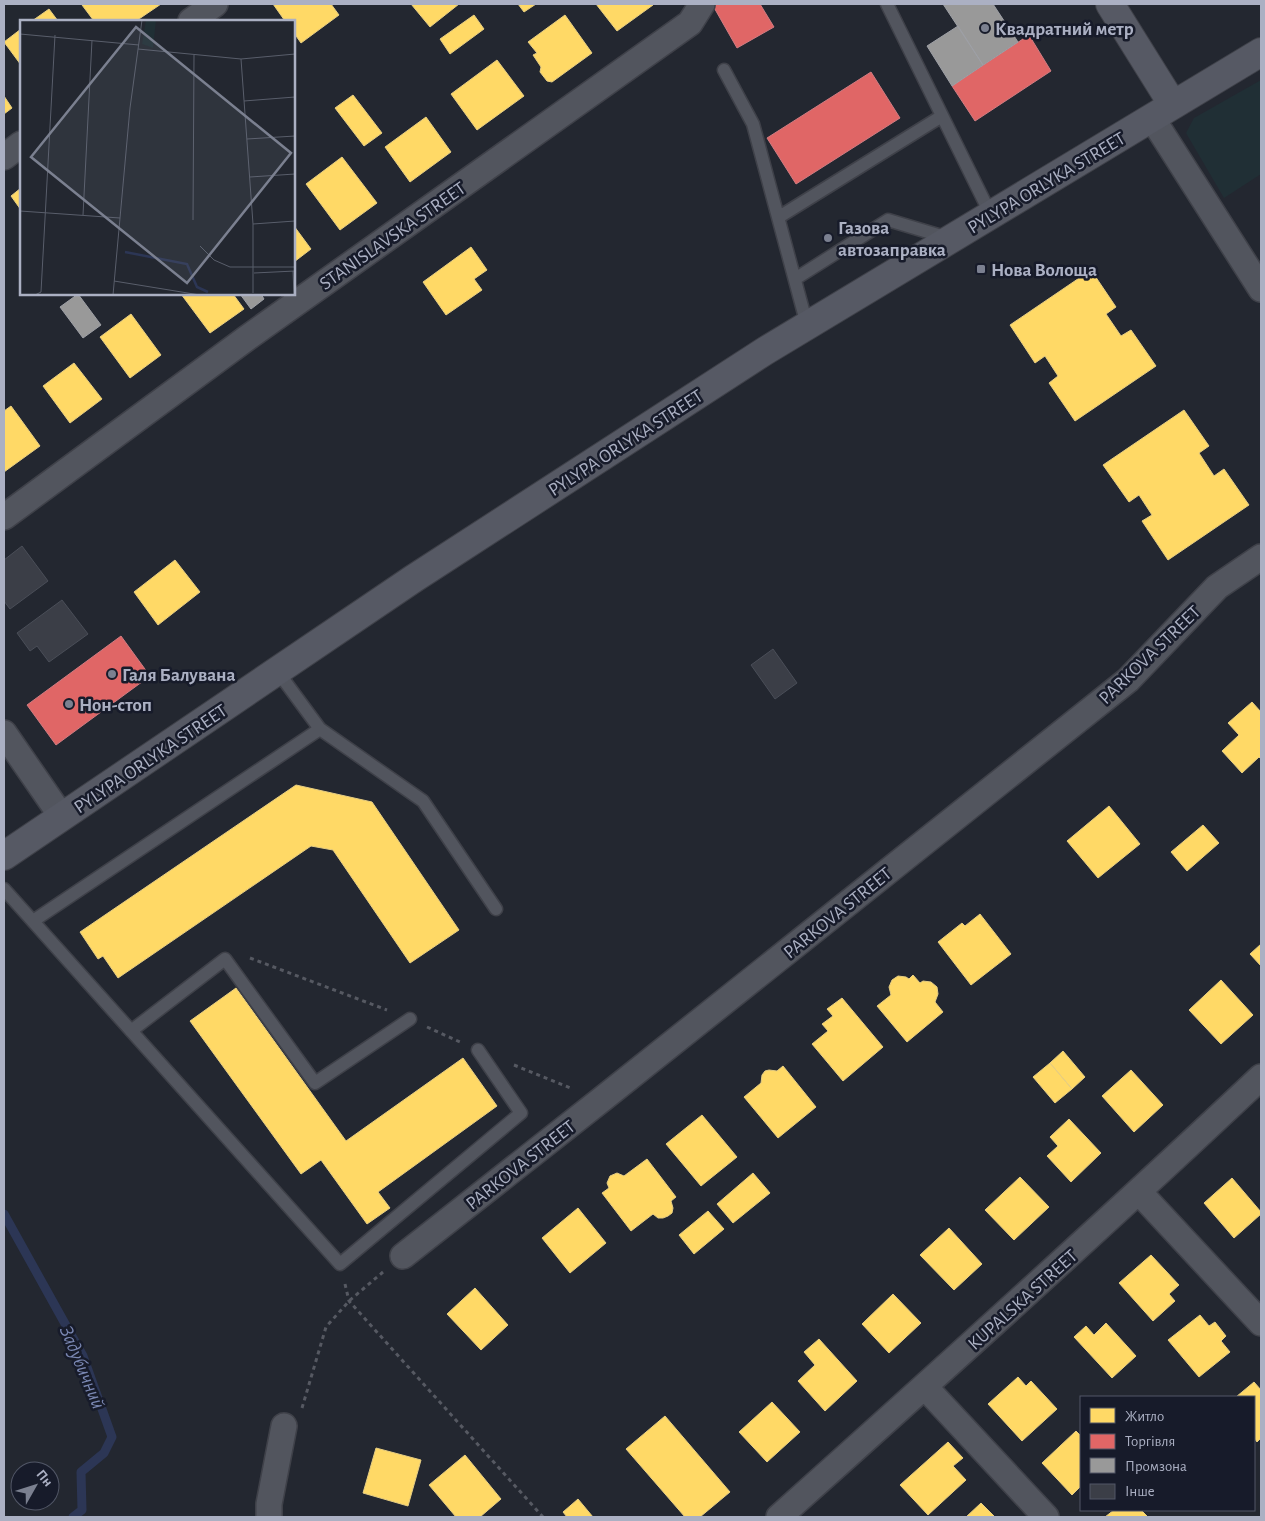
<svg xmlns="http://www.w3.org/2000/svg" width="1265" height="1521" font-family="'Alegreya Sans',sans-serif">
<style>
.green{fill:#202f35}
.homes{fill:#ffd966;stroke:#e6cd82}
.shops{fill:#e06666;stroke:#d07c82}
.industry{fill:#999;stroke:#9ea0a6}
.lines{fill:none;stroke-linecap:round;stroke-linejoin:round}
.stream{stroke:#2c3655;stroke-width:9}
.building{fill:#3b3e47;stroke:#4a4e58}
.lane-casing{stroke:#3f4149;stroke-width:15}
.street-casing{stroke:#3f4149;stroke-width:28}
.secondary-casing{stroke:#3f4149;stroke-width:30}
.path{stroke:#565962;stroke-width:3;stroke-dasharray:4 4;stroke-linecap:butt}
.lane{stroke:#52555e;stroke-width:12}
.street{stroke:#52555e;stroke-width:25}
.secondary{stroke:#565964;stroke-width:28}
.poi-dot{fill:#7b8090;stroke:#171b2a;stroke-width:2}
.labels{text-anchor:middle;stroke-width:5;stroke-linejoin:round;paint-order:stroke}
.poi-label{font-size:19px;font-weight:bold;fill:#abb0c3;stroke:#171b2a;text-anchor:start}
.street-label{font-size:19px;fill:#abb0c3;stroke:#171b2a}
.water-label{font-size:20px;font-style:italic;fill:#7a87b2;stroke:#171b2a}
.inset-river{fill:none;stroke:#2c3655;stroke-width:2.5}
.inset-road{fill:none;stroke:#595e6b;stroke-width:1}
.view{fill:#7b8090;fill-opacity:0.15;stroke:#7b8090;stroke-width:2.5}
.inset-edge{fill:none;stroke:#abb0c3;stroke-width:2.5}
</style>
<rect width="100%" height="100%" fill="#232730"/>
<!-- green -->
<path class="green" d="M1261,80V174L1224,198L1186,133L1194,118Z"/>
<!-- homes -->
<path class="homes" d="M85,4H161L136,21H94L82,5Z
M273,4H331L339,15L301,43L294,33V21H285Z
M411,4H459L430,27Z
M518,4H536L524,12Z
M596,4H652L653,5L617,31Z
M49,9L58,21H32Z
M474,15L484,29L450,54L440,39Z
M565,15L592,53L552,82L547,81L540,72L541,67L533,55L537,53L528,42Z
M21,29V65L4,42Z
M497,60L524,96L477,130L451,94Z
M353,95L382,133L364,146L335,108Z
M4,96L12,108L4,114Z
M426,117L451,152L410,182L385,147Z
M342,157L377,203L340,230L306,184Z
M21,188V210L11,196Z
M294,226L311,249L294,262Z
M471,247L487,270L474,279L482,290L446,315L423,282Z
M1091,270L1116,307L1106,314L1121,336L1131,330L1156,366L1075,421L1049,383L1058,376L1045,356L1035,363L1010,325Z
M181,294H233L244,309L210,333Z
M131,314L161,355L130,378L100,337Z
M74,363L102,399L70,423L43,386Z
M11,406L40,446L4,472V411Z
M1184,410L1209,446L1199,453L1214,476L1224,469L1249,505L1168,560L1142,521L1152,515L1139,495L1129,502L1103,465Z
M175,560L200,592L158,625L134,592Z
M1252,702L1261,712V759L1259,757L1242,773L1222,751L1239,735L1228,723Z
M296,785L372,802L459,930L410,963L333,850L311,846L118,978L103,956L98,959L80,932Z
M1109,806L1140,844L1098,878L1067,841Z
M1203,825L1219,843L1187,871L1171,852Z
M980,914L1011,954L971,985L938,942L962,923L965,926Z
M1261,944V966L1250,954Z
M913,975L920,983L923,981L931,982L937,987L938,994L935,1002L943,1012L907,1042L877,1006L891,995L889,987L892,980L898,976L906,977L909,979Z
M1221,980L1253,1015L1221,1044L1189,1010Z
M236,988L346,1141L463,1058L497,1106L378,1192L390,1208L367,1224L321,1160L301,1174L190,1021Z
M842,998L883,1047L843,1081L812,1044L828,1031L822,1024L833,1016L827,1009Z
M1063,1051L1085,1077L1072,1089L1050,1063Z
M1050,1063L1072,1089L1055,1103L1033,1077Z
M783,1066L816,1107L778,1138L744,1097L761,1083L762,1075L765,1071L769,1070L777,1071Z
M1131,1070L1163,1105L1134,1132L1102,1096Z
M702,1115L737,1157L701,1186L666,1144Z
M1069,1119L1101,1153L1071,1182L1047,1156L1058,1146L1050,1137Z
M647,1159L676,1197L671,1201L673,1208L672,1213L668,1216L663,1218H658L653,1214L631,1231L602,1193L609,1188L607,1183L610,1176L617,1173L624,1176Z
M753,1173L770,1193L733,1223L717,1204Z
M1020,1177L1049,1207L1014,1240L985,1210Z
M1232,1178L1261,1212V1214L1234,1238L1204,1203Z
M578,1208L606,1243L570,1273L542,1238Z
M708,1211L724,1229L694,1254L679,1235Z
M949,1228L982,1264L954,1290L920,1255Z
M1151,1255L1179,1285L1169,1294L1175,1301L1153,1321L1119,1283Z
M475,1288L508,1325L481,1350L447,1314Z
M893,1294L921,1323L889,1353L862,1324Z
M1200,1315L1209,1326L1215,1322L1226,1336L1221,1341L1230,1352L1199,1377L1168,1340Z
M1106,1323L1136,1356L1112,1378L1074,1337L1086,1326L1094,1335Z
M819,1339L857,1381L825,1411L798,1381L815,1365L804,1352Z
M1018,1377L1026,1386L1031,1381L1057,1409L1022,1441L988,1404Z
M1254,1382L1261,1390V1438L1257,1442L1254,1438V1397H1236Z
M772,1402L800,1432L767,1462L739,1432Z
M665,1416L730,1492L700,1517H685L626,1449Z
M1076,1431L1081,1436V1486L1072,1495L1042,1463Z
M948,1442L963,1458L953,1466L966,1480L928,1515L900,1485Z
M376,1448L421,1460L408,1506L363,1493Z
M465,1455L501,1499L480,1517H456L429,1485Z
M578,1499L593,1517H567L563,1512Z
M981,1503L995,1517H966Z
M1114,1510H1141L1148,1517H1105Z"/>
<!-- shops -->
<path class="shops" d="M712,4H760L774,27L737,48Z
M1029,35L1051,71L975,121L952,86Z
M871,72L900,118L796,184L767,138Z
M121,636L150,676L56,745L27,705Z"/>
<!-- industry -->
<path class="industry" d="M943,4H993L1018,42L983,65Z
M958,26L983,65L952,86L927,46Z
M78,294L101,325L83,338L60,307Z
M240,294H261L264,299L251,309Z"/>
<g class="lines">
<!-- stream -->
<path class="stream" d="M4,1214L83,1356L112,1437L104,1453L81,1472L82,1510L73,1517"/>
</g>
<!-- building -->
<path class="building" d="M22,546L48,581L10,609L4,601V560Z
M62,600L88,634L49,662L37,646L30,651L17,633Z
M773,649L797,683L775,699L751,665Z"/>
<g class="lines">
<defs>
<path id="lane" d="M887,4L991,215
M724,70L753,124L807,325
M779,217L942,116
M795,279L888,220L948,238
M278,672L320,729L423,801L496,909
M4,889L340,1264L521,1113L478,1050
M33,921L320,729
M131,1031L225,959L315,1083L410,1019"/>
<path id="street" d="M191,21L215,4
M1152,118L1261,289
M4,157L21,144
M4,517L247,338L690,23L702,4
M4,733L62,817
M1139,1192L1261,1323
M403,1256L601,1100L1128,680L1217,587L1261,557
M925,1387L1046,1517
M269,1517V1504L284,1426
M779,1517C941,1372 1103,1226 1261,1077"/>
<path id="secondary" d="M1110,4L1173,105
M4,856L413,579L765,351L1261,52"/>
</defs>
<!-- lane casing -->
<use href="#lane" class="lane-casing"/>
<!-- street casing -->
<use href="#street" class="street-casing"/>
<!-- secondary casing -->
<use href="#secondary" class="secondary-casing"/>
<!-- path -->
<path class="path" d="M250,958L387,1010
M427,1027L460,1042
M514,1065L573,1089
M345,1284L349,1301L543,1517
M302,1408L326,1327L349,1301L383,1272"/>
<!-- lane -->
<use href="#lane" class="lane"/>
<!-- street -->
<use href="#street" class="street"/>
<!-- secondary -->
<use href="#secondary" class="secondary"/>
</g>
<!-- markers -->
<g class="poi-dot">
<circle cx="985" cy="28" r="5"/>
<circle cx="828" cy="238" r="5"/>
<rect x="976" y="264" width="10" height="10" rx="2.5"/>
<circle cx="112" cy="674" r="5"/>
<circle cx="69" cy="704" r="5"/>
</g>
<g class="labels">
<!-- poi labels -->
<g class="poi-label">
<text x="995" y="35">Квадратний метр</text>
<text x="838" y="234">Газова<tspan x="838" dy="22">автозаправка</tspan></text>
<text x="991" y="276">Нова Волоща</text>
<text x="122" y="681">Галя Балувана</text>
<text x="79" y="711">Нон-стоп</text>
</g>
<!-- street labels -->
<g class="street-label">
<text transform="translate(1046 182) rotate(-31)" y="7">PYLYPA ORLYKA STREET</text>
<text transform="translate(392 235) rotate(-35)" y="7">STANISLAVSKA STREET</text>
<text transform="translate(625 442) rotate(-33)" y="7">PYLYPA ORLYKA STREET</text>
<text transform="translate(1149 654) rotate(-44)" y="7">PARKOVA STREET</text>
<text transform="translate(150 758) rotate(-34)" y="7">PYLYPA ORLYKA STREET</text>
<text transform="translate(837 912) rotate(-39)" y="7">PARKOVA STREET</text>
<text transform="translate(520 1164) rotate(-38)" y="7">PARKOVA STREET</text>
<text transform="translate(1022 1299) rotate(-42)" y="7">KUPALSKA STREET</text>
</g>
<!-- water labels -->
<g class="water-label">
<text transform="translate(83 1367) rotate(67)" y="7">Задубичний</text>
</g>
</g>
<!-- overview -->
<g transform="translate(20 20)">
<rect width="275" height="275" fill="#232730"/>
<path d="M126,0H136L133,28L122,24Z" fill="#202f35"/>
<path class="inset-river" d="M105,232L167,244L177,267L188,272"/>
<path class="inset-road" d="M0,14L119,25M118,29L221,39L275,34M221,39L233,204V273M224,81L275,77M227,119L275,116M230,157L275,154M0,191L100,198M63,195L72,20M173,200L174,35M233,204L275,201M180,226L194,240L210,247H275M273,251L274,275M234,253L275,251M94,261L180,275M15,275L21,272L35,15M93,275L110,88L122,0M184,275H238"/>
<path class="view" d="M116,7L271,133L167,263L11,137Z"/>
<rect width="275" height="275" class="inset-edge"/>
</g>
<!-- border -->
<rect width="1265" height="1521" fill="none" stroke="#abb0c3" stroke-width="10"/>
<!-- legend -->
<rect x="1080" y="1396" width="175" height="115" fill="#171b2a" stroke="#525767"/>
<rect x="1090" y="1408" width="25" height="15" fill="#ffd966" stroke="#525767"/>
<text x="1125" y="1421" font-size="15" fill="#abb0c3">Житло</text>
<rect x="1090" y="1434" width="25" height="15" fill="#e06666" stroke="#525767"/>
<text x="1125" y="1446" font-size="15" fill="#abb0c3">Торгівля</text>
<rect x="1090" y="1458" width="25" height="15" fill="#999999" stroke="#525767"/>
<text x="1125" y="1471" font-size="15" fill="#abb0c3">Промзона</text>
<rect x="1090" y="1484" width="25" height="15" fill="#3b3e47" stroke="#525767"/>
<text x="1125" y="1496" font-size="15" fill="#abb0c3">Інше</text>
<!-- north arrow -->
<g transform="translate(35 1486) rotate(51)"><circle r="24" fill="#171b2a" stroke="#525767"/>
<path d="M0-4L9 19L0 12L-9 19Z" fill="#7b8090"/>
<text y="-8" font-size="14" font-weight="bold" text-anchor="middle" fill="#abb0c3">Пн</text>
</g>
</svg>
